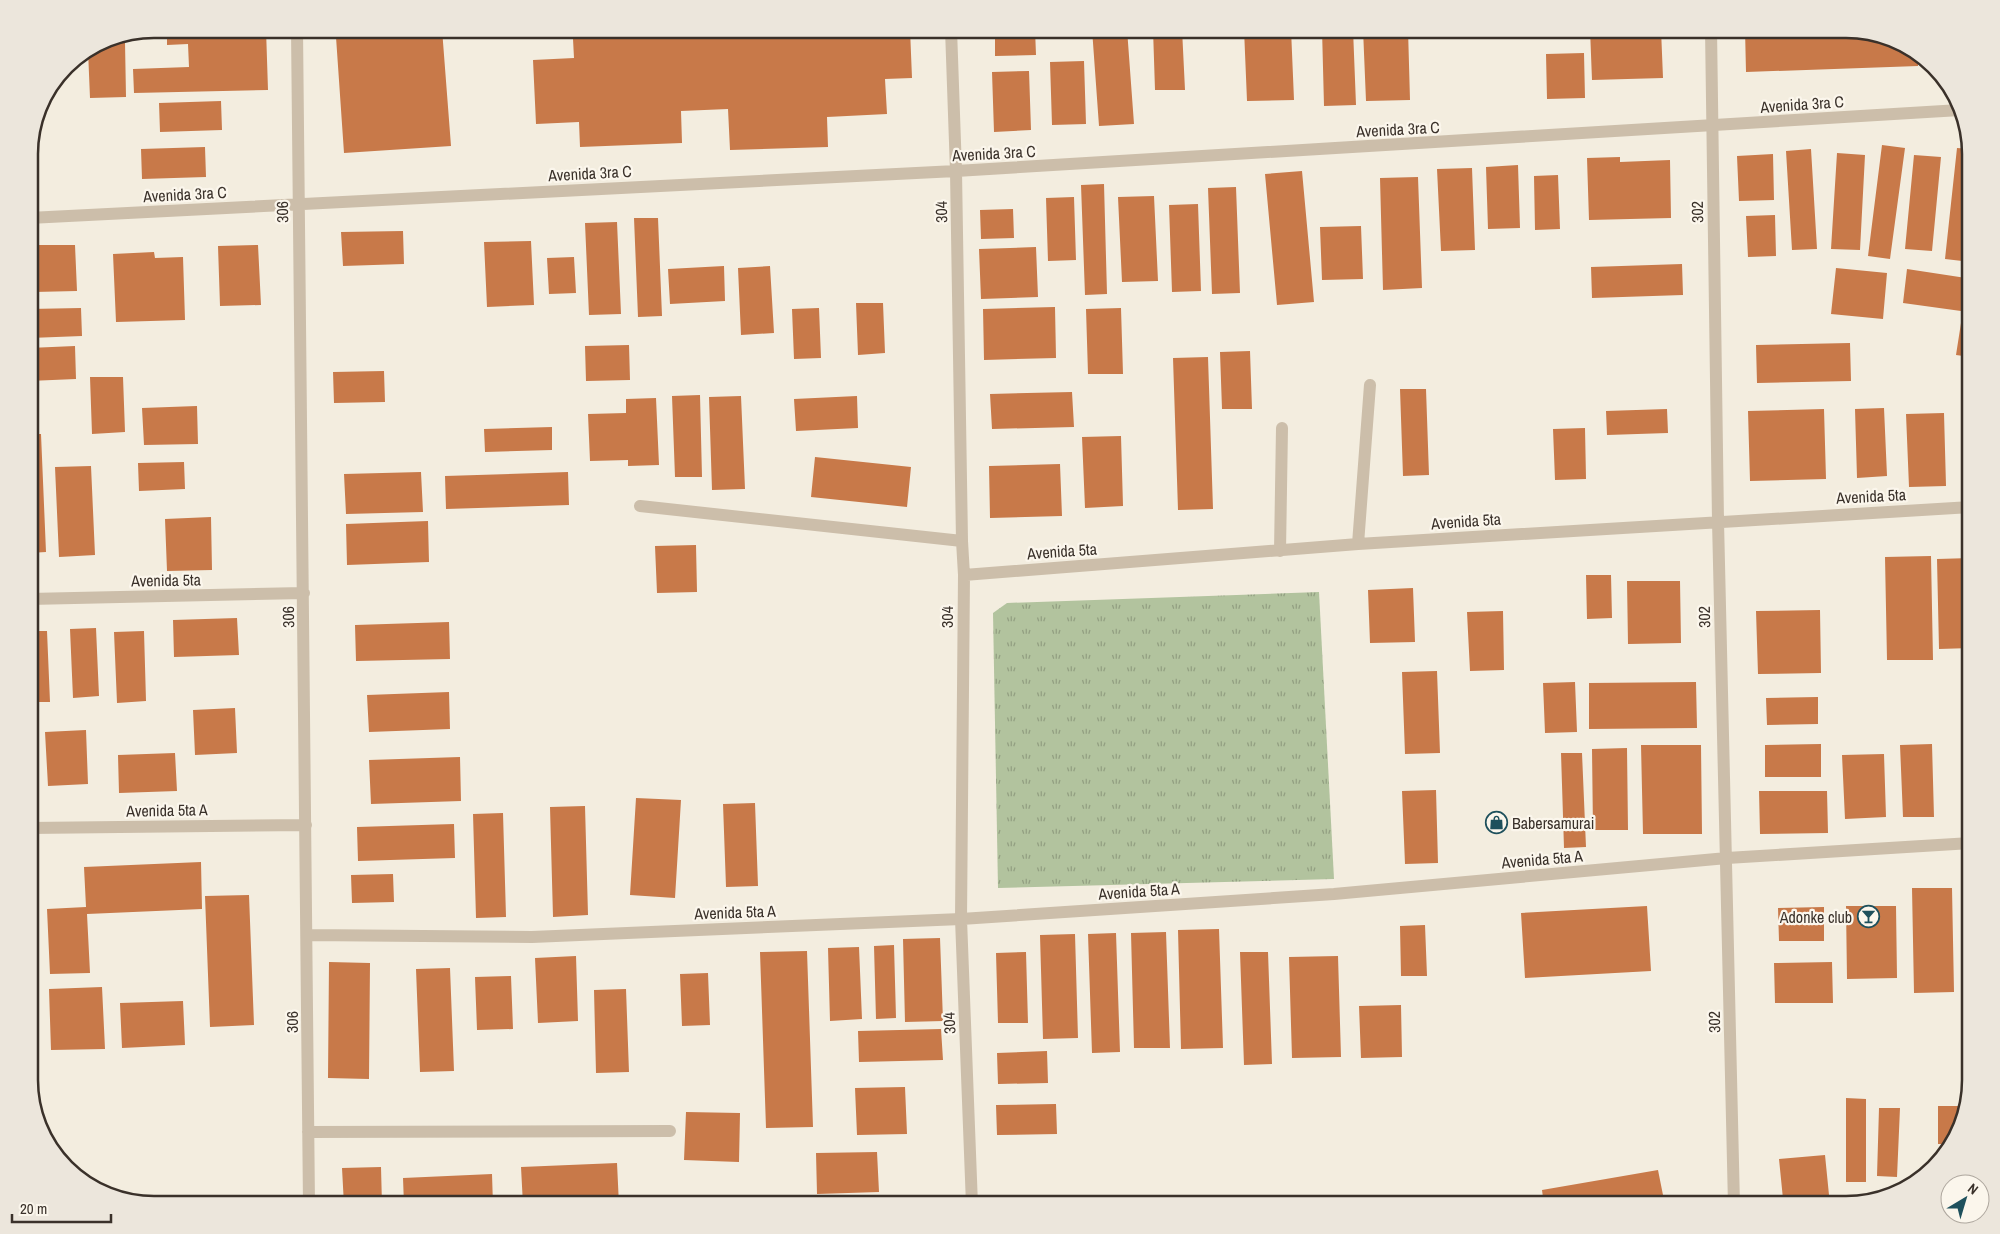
<svg xmlns="http://www.w3.org/2000/svg" width="2000" height="1234" font-family="'Archivo Narrow',sans-serif">
<style>
.grass{fill:url(#grass-tufts)}
.building{fill:#c87949}
.lines{fill:none;stroke-linecap:round;stroke-linejoin:round}
.minor{stroke:#ccbeaa;stroke-width:12}
.labels{text-anchor:middle;stroke-width:4.5;stroke-linejoin:round;paint-order:stroke}
.street-label{font-size:16px;fill:#3a312a;stroke:#fbf6ec}
.poi-label{font-size:16px;fill:#3a312a;stroke:#fbf6ec;text-anchor:start}
.rim{fill:none;stroke:#3a312a;stroke-width:2.5}
</style>
<defs>
<pattern id="grass-tufts" width="24" height="20" patternUnits="userSpaceOnUse" patternTransform="scale(1.25)"><rect width="24" height="20" fill="#b2c39e"/><path d="M3 7l-1-3M5 7V3M7 7l1-3M15 17l-1-3M17 17v-4M19 17l1-3" fill="none" stroke="#929f81"/></pattern>
</defs>
<rect width="100%" height="100%" fill="#f3eddf"/>
<!-- grass -->
<path class="grass" d="M1319,592L1334,879L998,888L993,613L1007,603Z"/>
<!-- building -->
<path class="building" d="M167,29H266L268,90L134,93L133,69L189,67L188,44L167,45Z
M442,29L451,146L344,153L336,37Z
M856,29H910L912,78L885,79L887,114L827,117L828,147L730,150L728,109L681,111L682,143L580,147L579,122L536,124L533,60L574,58L573,39Z
M995,29H1035L1036,55L995,56Z
M1092,29H1127L1134,124L1099,126Z
M1153,29H1182L1185,90H1155Z
M1244,29H1291L1294,100L1247,101Z
M1322,29H1353L1356,105L1324,106Z
M1363,29H1408L1410,100L1366,101Z
M1590,29H1661L1663,78L1592,80Z
M1745,29H1847L1909,46L1918,54V66L1746,72Z
M99,42H125L126,97L90,98L88,50Z
M1584,53L1585,98L1547,99L1546,54Z
M1084,61L1086,124L1052,125L1050,62Z
M1029,71L1031,130L994,132L992,72Z
M221,101L222,130L160,132L159,103Z
M32,133L34,185H29V146Z
M1882,145L1905,148L1890,259L1868,256Z
M205,147L206,177L142,179L141,149Z
M1957,148L1971,149V262L1945,259Z
M1811,149L1817,249L1792,250L1786,151Z
M1837,153L1865,155L1860,250L1831,249Z
M1773,154L1774,200L1739,201L1737,156Z
M1914,155L1941,157L1932,251L1905,249Z
M1620,157V162L1670,160L1671,218L1589,220L1587,158Z
M1518,165L1520,228L1488,229L1486,167Z
M1472,168L1475,250L1441,251L1437,169Z
M1302,171L1314,302L1277,305L1265,174Z
M1558,175L1560,229L1535,230L1534,176Z
M1418,177L1422,288L1383,290L1380,178Z
M1104,184L1107,294L1085,295L1081,185Z
M1236,187L1240,293L1212,294L1208,188Z
M1154,196L1158,281L1122,282L1118,197Z
M1074,197L1076,260L1048,261L1046,198Z
M1198,204L1201,291L1172,292L1169,205Z
M1013,209L1014,238L981,239L980,210Z
M1775,215L1776,256L1748,257L1746,216Z
M634,218H658L662,316L638,317Z
M617,222L621,314L589,315L585,223Z
M1361,226L1363,279L1322,280L1320,227Z
M403,231L404,264L343,266L341,232Z
M531,241L534,305L487,307L484,242Z
M32,245H75L77,291L34,292Z
M258,245L261,305L220,306L218,246Z
M1036,247L1038,297L981,299L979,249Z
M154,252L155,258L183,257L185,320L116,322L113,254Z
M574,257L576,293L549,294L547,258Z
M1682,264L1683,295L1592,298L1591,267Z
M724,266L725,301L670,304L668,269Z
M770,266L774,333L741,335L738,268Z
M1836,268L1887,273L1883,319L1831,314Z
M1907,269L1966,278L1961,311L1903,303Z
M856,303H883L885,353L858,355Z
M1055,307L1056,358L984,360L983,309Z
M81,308L82,336L30,338L29,309Z
M819,308L821,358L794,359L792,309Z
M1121,308L1123,374H1088L1086,309Z
M1961,323L1971,325V357L1956,355Z
M1850,343L1851,381L1757,383L1756,345Z
M629,345L630,380L586,381L585,346Z
M75,346L76,379L29,381V348Z
M1250,351L1252,409H1222L1220,352Z
M1208,357L1213,509L1178,510L1173,358Z
M384,371L385,402L334,403L333,372Z
M90,377H123L125,432L92,434Z
M1400,389H1426L1429,475L1403,476Z
M1072,392L1074,427L992,429L990,394Z
M700,395L702,477H675L672,396Z
M741,396L745,489L712,490L709,397Z
M857,396L858,428L796,431L794,399Z
M656,398L659,465L628,466V460L590,461L588,414L626,413V399Z
M197,406L198,444L144,445L142,408Z
M1884,408L1887,476L1857,478L1855,409Z
M1667,409L1668,433L1607,435L1606,411Z
M1824,409L1826,479L1750,481L1748,411Z
M1944,413L1946,486L1909,487L1906,414Z
M552,427V450L485,452L484,429Z
M1585,428L1586,479L1555,480L1553,429Z
M29,434H41L46,552L29,553Z
M1121,436L1123,506L1085,508L1082,437Z
M815,457L911,467L907,507L811,497Z
M184,462L185,489L139,491L138,463Z
M1060,464L1062,516L990,518L989,466Z
M91,466L95,555L59,557L55,467Z
M421,472L423,512L346,514L344,474Z
M568,472L569,505L446,509L445,476Z
M211,517L212,570L167,571L165,519Z
M428,521L429,562L347,565L346,524Z
M696,545L697,592L657,593L655,546Z
M1931,556L1933,660H1887L1885,557Z
M1971,558V648L1939,649L1937,559Z
M1586,575H1611L1612,618L1587,619Z
M1627,581H1680L1681,643L1628,644Z
M1413,588L1415,642L1370,643L1368,590Z
M1820,610L1821,673L1758,674L1756,611Z
M1503,611L1504,670L1470,671L1467,612Z
M237,618L239,655L174,657L173,620Z
M449,622L450,659L356,661L355,625Z
M96,628L99,696L73,698L70,629Z
M29,631H47L50,702H29Z
M144,631L146,701L117,703L114,632Z
M1437,671L1440,753L1405,754L1402,672Z
M1575,682L1577,732L1545,733L1543,683Z
M1696,682L1697,728L1589,729V683Z
M449,692L450,729L369,732L367,695Z
M1818,697V724L1767,725L1766,698Z
M235,708L237,753L195,755L193,710Z
M86,730L88,784L48,786L45,732Z
M1821,744V777H1765V745Z
M1932,744L1934,817H1903L1900,745Z
M1641,745H1701L1702,834H1643Z
M1627,748L1628,830H1593L1592,749Z
M175,753L177,791L119,793L118,755Z
M1561,753H1582L1586,847L1564,848Z
M1884,754L1886,817L1845,819L1842,755Z
M460,757L461,801L371,804L369,760Z
M1436,790L1438,863L1405,864L1402,791Z
M1759,791H1827L1828,833L1760,834Z
M636,798L681,800L675,898L630,895Z
M755,803L758,886L726,887L723,804Z
M585,806L588,915L553,917L550,807Z
M503,813L506,917L476,918L473,814Z
M454,824L455,858L358,861L357,827Z
M201,862L202,909L87,914L90,973L50,974L47,909L86,907L84,867Z
M1967,873H1971V982H1968Z
M393,874L394,902L352,903L351,875Z
M1912,888H1952L1954,992L1914,993Z
M249,895L254,1025L210,1027L205,896Z
M1647,906L1651,971L1525,978L1521,913Z
M1846,906H1896L1897,978L1847,979Z
M1824,907V941H1779L1778,908Z
M1425,925L1427,976H1401L1400,926Z
M1219,929L1223,1048L1181,1049L1178,930Z
M1166,932L1170,1048H1134L1131,933Z
M1116,933L1120,1052L1092,1053L1088,934Z
M1075,934L1078,1038L1043,1039L1040,935Z
M940,938L943,1021L905,1022L903,939Z
M894,945L896,1018L876,1019L874,946Z
M859,947L862,1019L830,1021L828,948Z
M807,951L813,1127L766,1128L760,952Z
M1026,952L1028,1023H998L996,953Z
M1240,952H1268L1272,1064L1244,1065Z
M576,956L578,1021L538,1023L535,958Z
M1338,956L1341,1057L1292,1058L1289,957Z
M329,962L370,963L369,1079L328,1078Z
M1832,962L1833,1003H1775L1774,963Z
M450,968L454,1071L420,1072L416,969Z
M708,973L710,1025L682,1026L680,974Z
M511,976L513,1029L477,1030L475,977Z
M102,987L105,1049L51,1050L49,989Z
M626,989L629,1072L596,1073L594,990Z
M183,1001L185,1045L122,1048L120,1003Z
M1401,1005L1402,1057L1361,1058L1359,1006Z
M941,1029L943,1060L859,1062L858,1031Z
M1047,1051L1048,1083L998,1084L997,1053Z
M905,1087L907,1134L857,1135L855,1088Z
M1846,1098L1866,1099V1182H1846Z
M1056,1104L1057,1134L997,1135L996,1105Z
M1938,1106H1964L1954,1144H1938Z
M1879,1108H1900L1897,1177L1877,1176Z
M686,1112L740,1113L739,1162L684,1160Z
M877,1152L879,1192L817,1194L816,1153Z
M1825,1155L1829,1195L1783,1199L1779,1159Z
M617,1163L619,1205H523L521,1167Z
M381,1167L382,1205H344L342,1168Z
M1658,1170L1665,1205H1544L1542,1190Z
M492,1174L493,1205H404L403,1178Z"/>
<g class="lines">
<!-- minor -->
<path class="minor" d="M297,29L309,1205
M951,29L956,171L962,541L964,575L961,919L972,1205
M1711,29L1718,521L1734,1205
M29,218L956,171L1960,110
M640,506L962,541
M1358,544L1370,385
M1280,551L1282,428
M964,575L1358,544L1971,507
M29,599L304,593
M29,828L306,825
M307,935L532,937L961,919L1334,894L1727,858L1971,843
M308,1132L670,1131"/>
</g>
<!-- icons -->
<defs>
<symbol id="shop-ring" viewBox="-11 -11 22 22"><circle r="9.5" fill="#fbf6ec" stroke="#1e505c" stroke-width="1.5"/><path d="M-5-2.5h2.3a2.7 3.5 0 0 1 5.4 0H5L5.5 6h-11ZM-1.5-2.5h3a1.5 2.3 0 0 0-3 0Z" fill="#1e505c"/></symbol>
<symbol id="bar-ring" viewBox="-11 -11 22 22"><circle r="9.5" fill="#fbf6ec" stroke="#1e505c" stroke-width="1.5"/><path d="M-6-5H6L.8 .8V4.5H3.5V6h-7V4.5H-.8V.8Z" fill="#1e505c"/></symbol>
</defs>
<g fill-rule="evenodd">
<use href="#shop-ring" x="1484" y="810" width="25" height="25"/>
<use href="#bar-ring" x="1856" y="904" width="25" height="25"/>
</g>
<g class="labels">
<!-- street labels -->
<g class="street-label">
<text transform="translate(1802 104) rotate(-4)" y="6">Avenida 3ra C</text>
<text transform="translate(1398 129) rotate(-3)" y="6">Avenida 3ra C</text>
<text transform="translate(994 153) rotate(-3)" y="6">Avenida 3ra C</text>
<text transform="translate(590 173) rotate(-3)" y="6">Avenida 3ra C</text>
<text transform="translate(185 194) rotate(-3)" y="6">Avenida 3ra C</text>
<text transform="translate(282 212) rotate(-91)" y="6">306</text>
<text transform="translate(941 212) rotate(-91)" y="6">304</text>
<text transform="translate(1697 212) rotate(-91)" y="6">302</text>
<text transform="translate(1871 496) rotate(-3)" y="6">Avenida 5ta</text>
<text transform="translate(1466 521) rotate(-4)" y="6">Avenida 5ta</text>
<text transform="translate(1062 551) rotate(-4)" y="6">Avenida 5ta</text>
<text transform="translate(166 580) rotate(-1)" y="6">Avenida 5ta</text>
<text transform="translate(288 617) rotate(-91)" y="6">306</text>
<text transform="translate(947 617) rotate(-90)" y="6">304</text>
<text transform="translate(1704 617) rotate(-91)" y="6">302</text>
<text transform="translate(167 810) rotate(-1)" y="6">Avenida 5ta A</text>
<text transform="translate(1542 859) rotate(-5)" y="6">Avenida 5ta A</text>
<text transform="translate(1139 891) rotate(-4)" y="6">Avenida 5ta A</text>
<text transform="translate(735 912) rotate(-2)" y="6">Avenida 5ta A</text>
<text transform="translate(292 1022) rotate(-90)" y="6">306</text>
<text transform="translate(1714 1022) rotate(-91)" y="6">302</text>
<text transform="translate(949 1023) rotate(-92)" y="6">304</text>
</g>
<!-- poi labels -->
<g class="poi-label">
<text x="1512" y="829">Babersamurai</text>
<text x="1852" y="923" text-anchor="end">Adonke club</text>
</g>
</g>
<!-- crop -->
<path d="M0 0H2000V1234H0ZM154 38H1846A116 116 0 0 1 1962 154V1080A116 116 0 0 1 1846 1196H154A116 116 0 0 1 38 1080V154A116 116 0 0 1 154 38Z" fill="#ece6dc" fill-rule="evenodd"/>
<path class="rim" d="M154 38H1846A116 116 0 0 1 1962 154V1080A116 116 0 0 1 1846 1196H154A116 116 0 0 1 38 1080V154A116 116 0 0 1 154 38Z"/>
<!-- north arrow -->
<g transform="translate(1965 1199) rotate(38)"><circle r="24" fill="#fbf6ec" stroke="#aea79e"/>
<path d="M0-4L9 19L0 12L-9 19Z" fill="#1e505c"/>
<text y="-8" font-size="14" font-weight="bold" text-anchor="middle" fill="#3a312a">N</text>
</g>
<!-- scale -->
<path d="M12 1214v8h99v-8" fill="none" stroke="#3a312a" stroke-width="2.5"/>
<text x="20" y="1214" font-size="15" fill="#3a312a" stroke="#fbf6ec" stroke-width="4" paint-order="stroke">20 m</text>
</svg>
